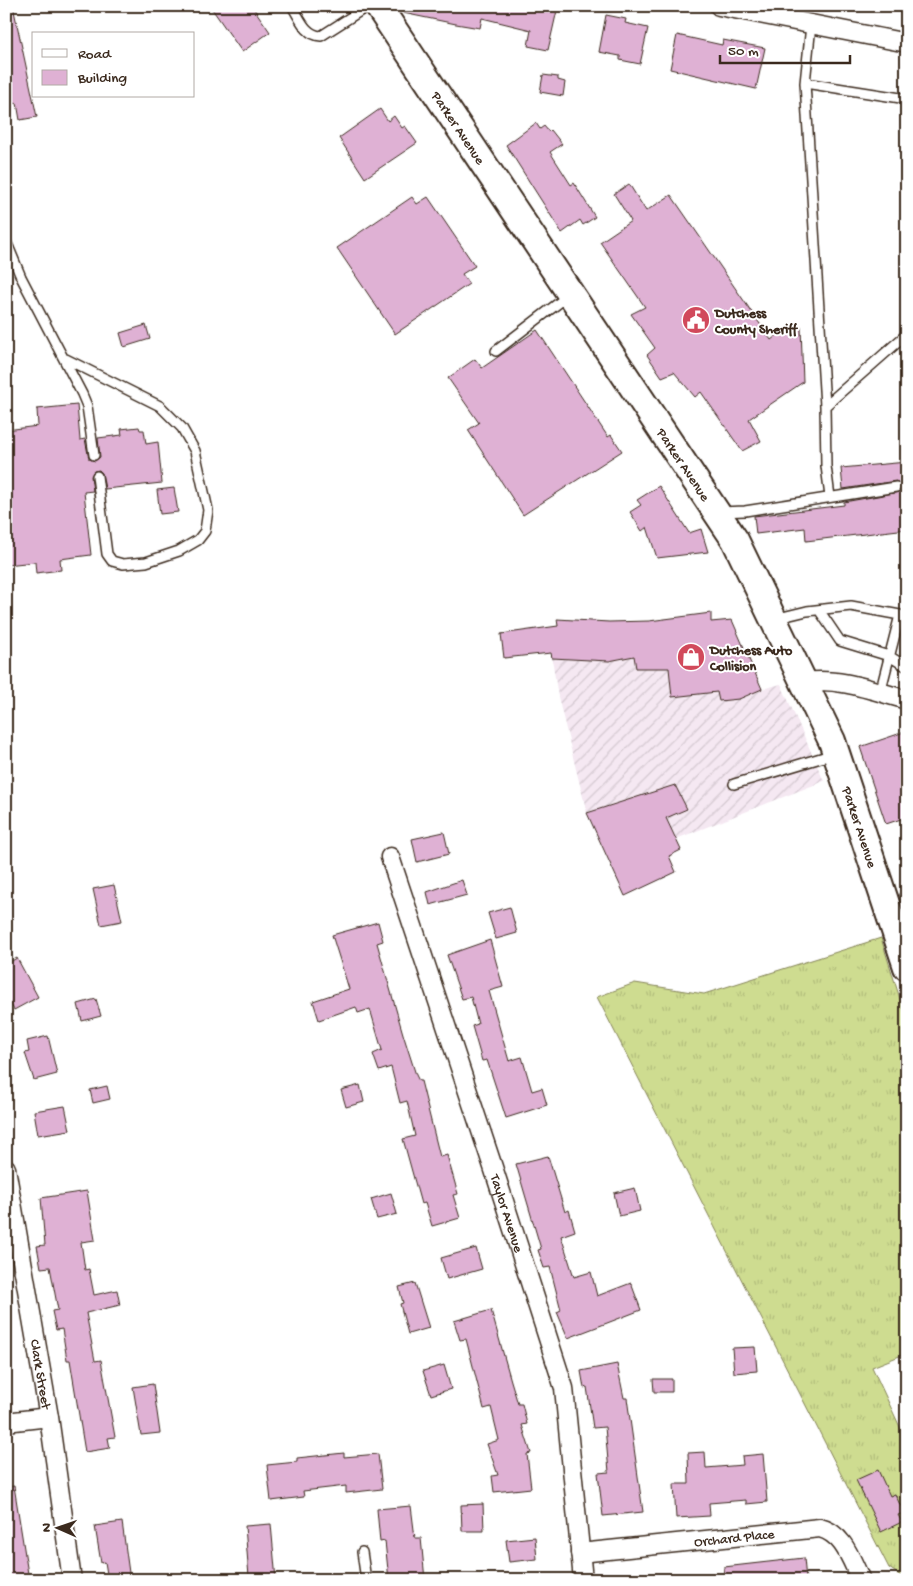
<svg xmlns="http://www.w3.org/2000/svg" width="913" height="1586" font-family="'Gochi Hand',sans-serif">
<style>
.industrial{fill:url(#industrial-furrows)}
.grass{fill:url(#grass-tufts);stroke:#848357}
.building{fill:#dfb1d4;stroke:#3b2a1e}
.lines{fill:none;stroke-linecap:round;stroke-linejoin:round}
.lane-casing{stroke:#3b2a1e;stroke-width:12}
.street-casing{stroke:#3b2a1e;stroke-width:21}
.primary-casing{stroke:#3b2a1e;stroke-width:30}
.lane{stroke:#fff;stroke-width:9}
.street{stroke:#fff;stroke-width:18}
.primary{stroke:#fff;stroke-width:26}
.labels{text-anchor:middle;stroke-width:4;stroke-linejoin:round;paint-order:stroke}
.street-label{font-size:14px;fill:#3b2a1e;stroke:#fff}
.poi-label{font-size:14px;font-weight:bold;fill:#3b2a1e;stroke:#fff;text-anchor:start}
</style>
<defs>
<pattern id="industrial-furrows" width="10" height="10" patternUnits="userSpaceOnUse" patternTransform="scale(1.25)"><rect width="10" height="10" fill="#f5e8f2"/><path d="M-1 1l2-2M0 10L10 0M9 11l2-2" fill="none" stroke="#d3c7cf"/></pattern>
<pattern id="grass-tufts" width="24" height="20" patternUnits="userSpaceOnUse" patternTransform="scale(1.25)"><rect width="24" height="20" fill="#cedc90"/><path d="M3 7l-1-3M5 7V3M7 7l1-3M15 17l-1-3M17 17v-4M19 17l1-3" fill="none" stroke="#b2bd7c"/></pattern>
</defs>
<rect width="100%" height="100%" fill="#fff"/>
<filter id="ink" filterUnits="userSpaceOnUse"><feTurbulence type="fractalNoise" baseFrequency=".02" numOctaves="2"/><feDisplacementMap in="SourceGraphic" scale="10" xChannelSelector="R" yChannelSelector="G"/><feConvolveMatrix kernelMatrix="1 2 1 2 8 2 1 2 1" color-interpolation-filters="sRGB"/></filter>
<g filter="url(#ink)">
<!-- industrial -->
<path class="industrial" d="M634,656L636,668L669,667L717,692L719,701L739,699L762,689L781,684L824,781L676,839L681,850L670,856L676,872L625,896L587,813L558,697L552,658L609,661Z"/>
<!-- grass -->
<path class="grass" d="M881,938L907,1021V1353L872,1367L907,1442V1580L889,1568L597,997L635,983L704,994Z"/>
<!-- building -->
<path class="building" d="M6,6H13L37,117L20,120L17,103L6,105Z
M210,6H252L270,32L242,52Z
M404,6H558L548,50L528,46L531,30L482,18L480,28L456,24L403,13Z
M606,15L626,19L625,23L648,28L640,64L620,60V56L599,52Z
M677,35L722,45L723,40L765,48L756,89L670,69Z
M543,75L558,77V80L565,82L563,96L540,92Z
M380,109L388,121L394,116L402,128L405,126L417,143L365,178L339,138Z
M536,123L540,129L544,126L549,132L551,130L562,144L550,152L571,185L574,183L595,217L583,225L580,220L562,233L506,145Z
M629,184L646,211L671,195L771,340L785,329L801,327L803,382L749,419L761,441L742,451L701,392L695,397L674,372L662,377L647,355L655,348L631,314L645,307L600,242L631,221L614,194Z
M412,197L417,204L428,197L475,266L462,274L469,284L395,334L337,248Z
M146,325L150,339L124,347L120,333Z
M537,330L608,437L611,435L622,451L523,515L468,430L479,423L448,378L475,359L482,368Z
M77,405L80,440L85,439L89,459L95,461L100,457L98,438L122,435L121,429L139,427L140,430H144L146,444L158,442L162,483L105,489L102,473L99,470L94,471L91,476L93,491L84,492L91,555L60,559L61,570L36,573L35,562L6,565V430L38,426L37,409Z
M907,462V529L806,541L805,528L756,534L754,516L844,505V502L900,492L902,486L896,481L843,489L841,468Z
M659,486L689,533L701,529L708,552L657,558L647,527L642,531L630,512L641,505L637,500Z
M174,488L178,512L160,514L157,490Z
M711,613V622L732,620L762,689L739,699L719,701L717,692L672,697L669,668H636L634,656L609,661L552,658L551,653L504,658L501,634L558,626L557,619L609,622L649,621Z
M907,731V817L886,824L860,747Z
M675,785L687,809L666,818L681,850L669,856L676,872L625,896L587,813Z
M444,832L449,854L417,862L412,839Z
M462,880L467,895L430,905L427,892Z
M114,885L122,921L101,925L93,889Z
M510,907L517,933L496,939L488,913Z
M378,922L383,941L377,943L403,1034L416,1075L419,1081H421L440,1157L447,1155L458,1194L453,1195L460,1218L432,1226L425,1203L421,1204L403,1139L415,1136L407,1101L400,1103L391,1067L379,1071L373,1054L382,1050L370,1009L358,1013L356,1007L319,1020L313,1001L349,989L332,935Z
M490,940L503,987L489,991L509,1061L522,1057L532,1091L542,1088L547,1105L506,1118L487,1060L482,1061L472,1026L478,1024L471,997L462,999L447,955Z
M17,958L38,997L14,1010L6,996V964Z
M96,999L101,1016L82,1021L78,1004Z
M48,1036L57,1074L34,1080L25,1053L29,1052L27,1041Z
M360,1085L364,1102L346,1107L341,1090Z
M107,1086L110,1099L93,1103L90,1090Z
M65,1106L70,1130L38,1135L34,1111Z
M548,1156L565,1212L569,1210L575,1231L561,1236L574,1277L591,1272L597,1296L631,1283L641,1310L568,1338L557,1312L561,1310L550,1267L544,1268L538,1250L541,1249L516,1164Z
M635,1188L640,1211L619,1216L614,1193Z
M87,1191L95,1240L81,1242L85,1270L89,1269L94,1295L117,1290L120,1305L86,1313L95,1361L101,1360L115,1437L108,1438L110,1448L85,1452L70,1360H67L62,1329L56,1330L52,1311L58,1310L50,1267L41,1268L37,1246L45,1245L41,1198Z
M391,1193L397,1214L377,1219L371,1199Z
M476,1248L482,1269L447,1279L441,1258Z
M415,1283L429,1328L408,1334L400,1304L403,1303L399,1287Z
M491,1310L511,1381L518,1404H522L527,1424L522,1425L531,1453L527,1454L531,1488L494,1492L492,1476L498,1475L487,1444L499,1440L491,1407L484,1409L466,1339L460,1340L454,1321Z
M755,1347L757,1371L734,1373L732,1348Z
M617,1364L624,1398H627L643,1512L603,1516L598,1473L609,1472L605,1427L593,1428L587,1387L584,1388L581,1371Z
M444,1365L451,1389L431,1395L423,1371Z
M653,1379H672V1392H654Z
M153,1384L160,1433L141,1435L133,1387Z
M705,1452L706,1468L743,1465L742,1456L763,1454L767,1502L746,1504V1500L709,1503L710,1516L676,1518L674,1484H689L688,1453Z
M344,1453V1457L378,1454L382,1489L346,1493V1486L303,1491L304,1497L271,1501L267,1465L297,1462V1458Z
M878,1470L890,1496L895,1494L904,1513L898,1515L902,1522L881,1532L856,1480Z
M14,1486L29,1580H6V1487Z
M483,1504L484,1531H462L461,1505Z
M411,1506L415,1538H421L425,1580H389L385,1541L380,1542L377,1509Z
M122,1522L130,1580H108L105,1562L101,1563L95,1526Z
M271,1524L276,1580H255V1576L249,1577L245,1526Z
M535,1537L537,1559L509,1562L506,1540Z
M804,1558L806,1580H725L724,1567Z"/>
<g class="lines">
<defs>
<path id="lane" d="M292,6C300,18 305,35 321,36L368,6
M805,83L811,25
M907,99L805,83L825,406L907,334
M6,241L21,277L82,394L87,406L94,455
M496,351L569,295
M66,359L160,406L182,428L195,451L208,510L205,531L198,540L179,551L146,562L123,564L112,561L107,554L97,476
M825,406L826,466L830,497
M720,512L745,511L896,487
M819,610L840,641L889,656L907,667
M774,619L807,611L851,606L900,615L880,693
M734,784L834,754
M362,1552L366,1580"/>
<g id="street">
<path d="M719,6L907,43"/>
<path d="M806,682C839,677 874,691 907,700"/>
<path id="s1" d="M390,857L493,1167L564,1388L583,1580"/>
<path id="s2" d="M6,1168L49,1417L72,1580"/>
<path d="M6,1422L49,1417"/>
<path id="s3" d="M580,1553L820,1528C844,1534 851,1560 861,1580"/>
</g>
<g id="primary">
<path id="s4" d="M378,6L735,540L832,741L907,967"/>
</g>
</defs>
<!-- lane casing -->
<use href="#lane" class="lane-casing"/>
<!-- street casing -->
<use href="#street" class="street-casing"/>
<!-- primary casing -->
<use href="#primary" class="primary-casing"/>
<!-- lane -->
<use href="#lane" class="lane"/>
<!-- street -->
<use href="#street" class="street"/>
<!-- primary -->
<use href="#primary" class="primary"/>
</g>
</g>
<!-- icons -->
<defs>
<symbol id="civic-disc" viewBox="-11 -11 22 22"><circle r="9.5" fill="#d1495b" stroke="#fff"/><path d="M-.6-6.5H3V-4.5H.6V-3L4-1V1h2V6H-6V1h2V-1L-.6-3ZM-1.2 2.5V6h2.4V2.5Z" fill="#fff"/></symbol>
<symbol id="shop-disc" viewBox="-11 -11 22 22"><circle r="9.5" fill="#d1495b" stroke="#fff"/><path d="M-5-2.5h2.3a2.7 3.5 0 0 1 5.4 0H5L5.5 6h-11ZM-1.5-2.5h3a1.5 2.3 0 0 0-3 0Z" fill="#fff"/></symbol>
</defs>
<g fill-rule="evenodd">
<use href="#civic-disc" x="680" y="304" width="32" height="32"/>
<use href="#shop-disc" x="675" y="641" width="32" height="32"/>
</g>
<g class="labels">
<!-- street labels -->
<g class="street-label">
<text dy="5" stroke="none"><textPath href="#s4" startOffset="146">Parker Avenue</textPath></text>
<text dy="5" stroke="none"><textPath href="#s4" startOffset="551">Parker Avenue</textPath></text>
<text dy="5" stroke="none"><textPath href="#s4" startOffset="956">Parker Avenue</textPath></text>
<text dy="5" stroke="none"><textPath href="#s1" startOffset="375">Taylor Avenue</textPath></text>
<text dy="5" stroke="none"><textPath href="#s2" startOffset="209">Clark Street</textPath></text>
<text dy="5" stroke="none"><textPath href="#s3" startOffset="155">Orchard Place</textPath></text>
</g>
<!-- poi labels -->
<g class="poi-label">
<text x="715" y="317">Dutchess<tspan x="715" dy="16">County Sheriff</tspan></text>
<text x="710" y="654">Dutchess Auto<tspan x="710" dy="16">Collision</tspan></text>
</g>
</g>
<!-- margin -->
<rect width="913" height="1586" fill="none" stroke="#fff" stroke-width="25"/>
<rect x="12" y="12" width="888" height="1561" fill="none" stroke="#3b2a1e" stroke-width="2" filter="url(#ink)"/>
<!-- legend -->
<rect x="32" y="32" width="162" height="65" fill="#ffffff" stroke="#b1aaa5"/>
<rect x="42" y="49" width="25" height="8" fill="#ffffff" stroke="#b1aaa5"/>
<text x="78" y="58" font-size="15" fill="#3b2a1e">Road</text>
<rect x="42" y="70" width="25" height="15" fill="#dfb1d4" stroke="#b1aaa5"/>
<text x="78" y="82" font-size="15" fill="#3b2a1e">Building</text>
<!-- north arrow -->
<g transform="translate(58 1528) rotate(272)" stroke="#ffffff" stroke-width="4" paint-order="stroke">
<path d="M0-4L9 19L0 12L-9 19Z" fill="#3b2a1e"/>
<text y="-8" font-size="14" font-weight="bold" text-anchor="middle" fill="#3b2a1e">N</text>
</g>
<!-- scale -->
<path d="M720 55v8h130v-8" fill="none" stroke="#3b2a1e" stroke-width="2.5"/>
<text x="728" y="55" font-size="15" fill="#3b2a1e" stroke="#ffffff" stroke-width="4" paint-order="stroke">50 m</text>
</svg>
